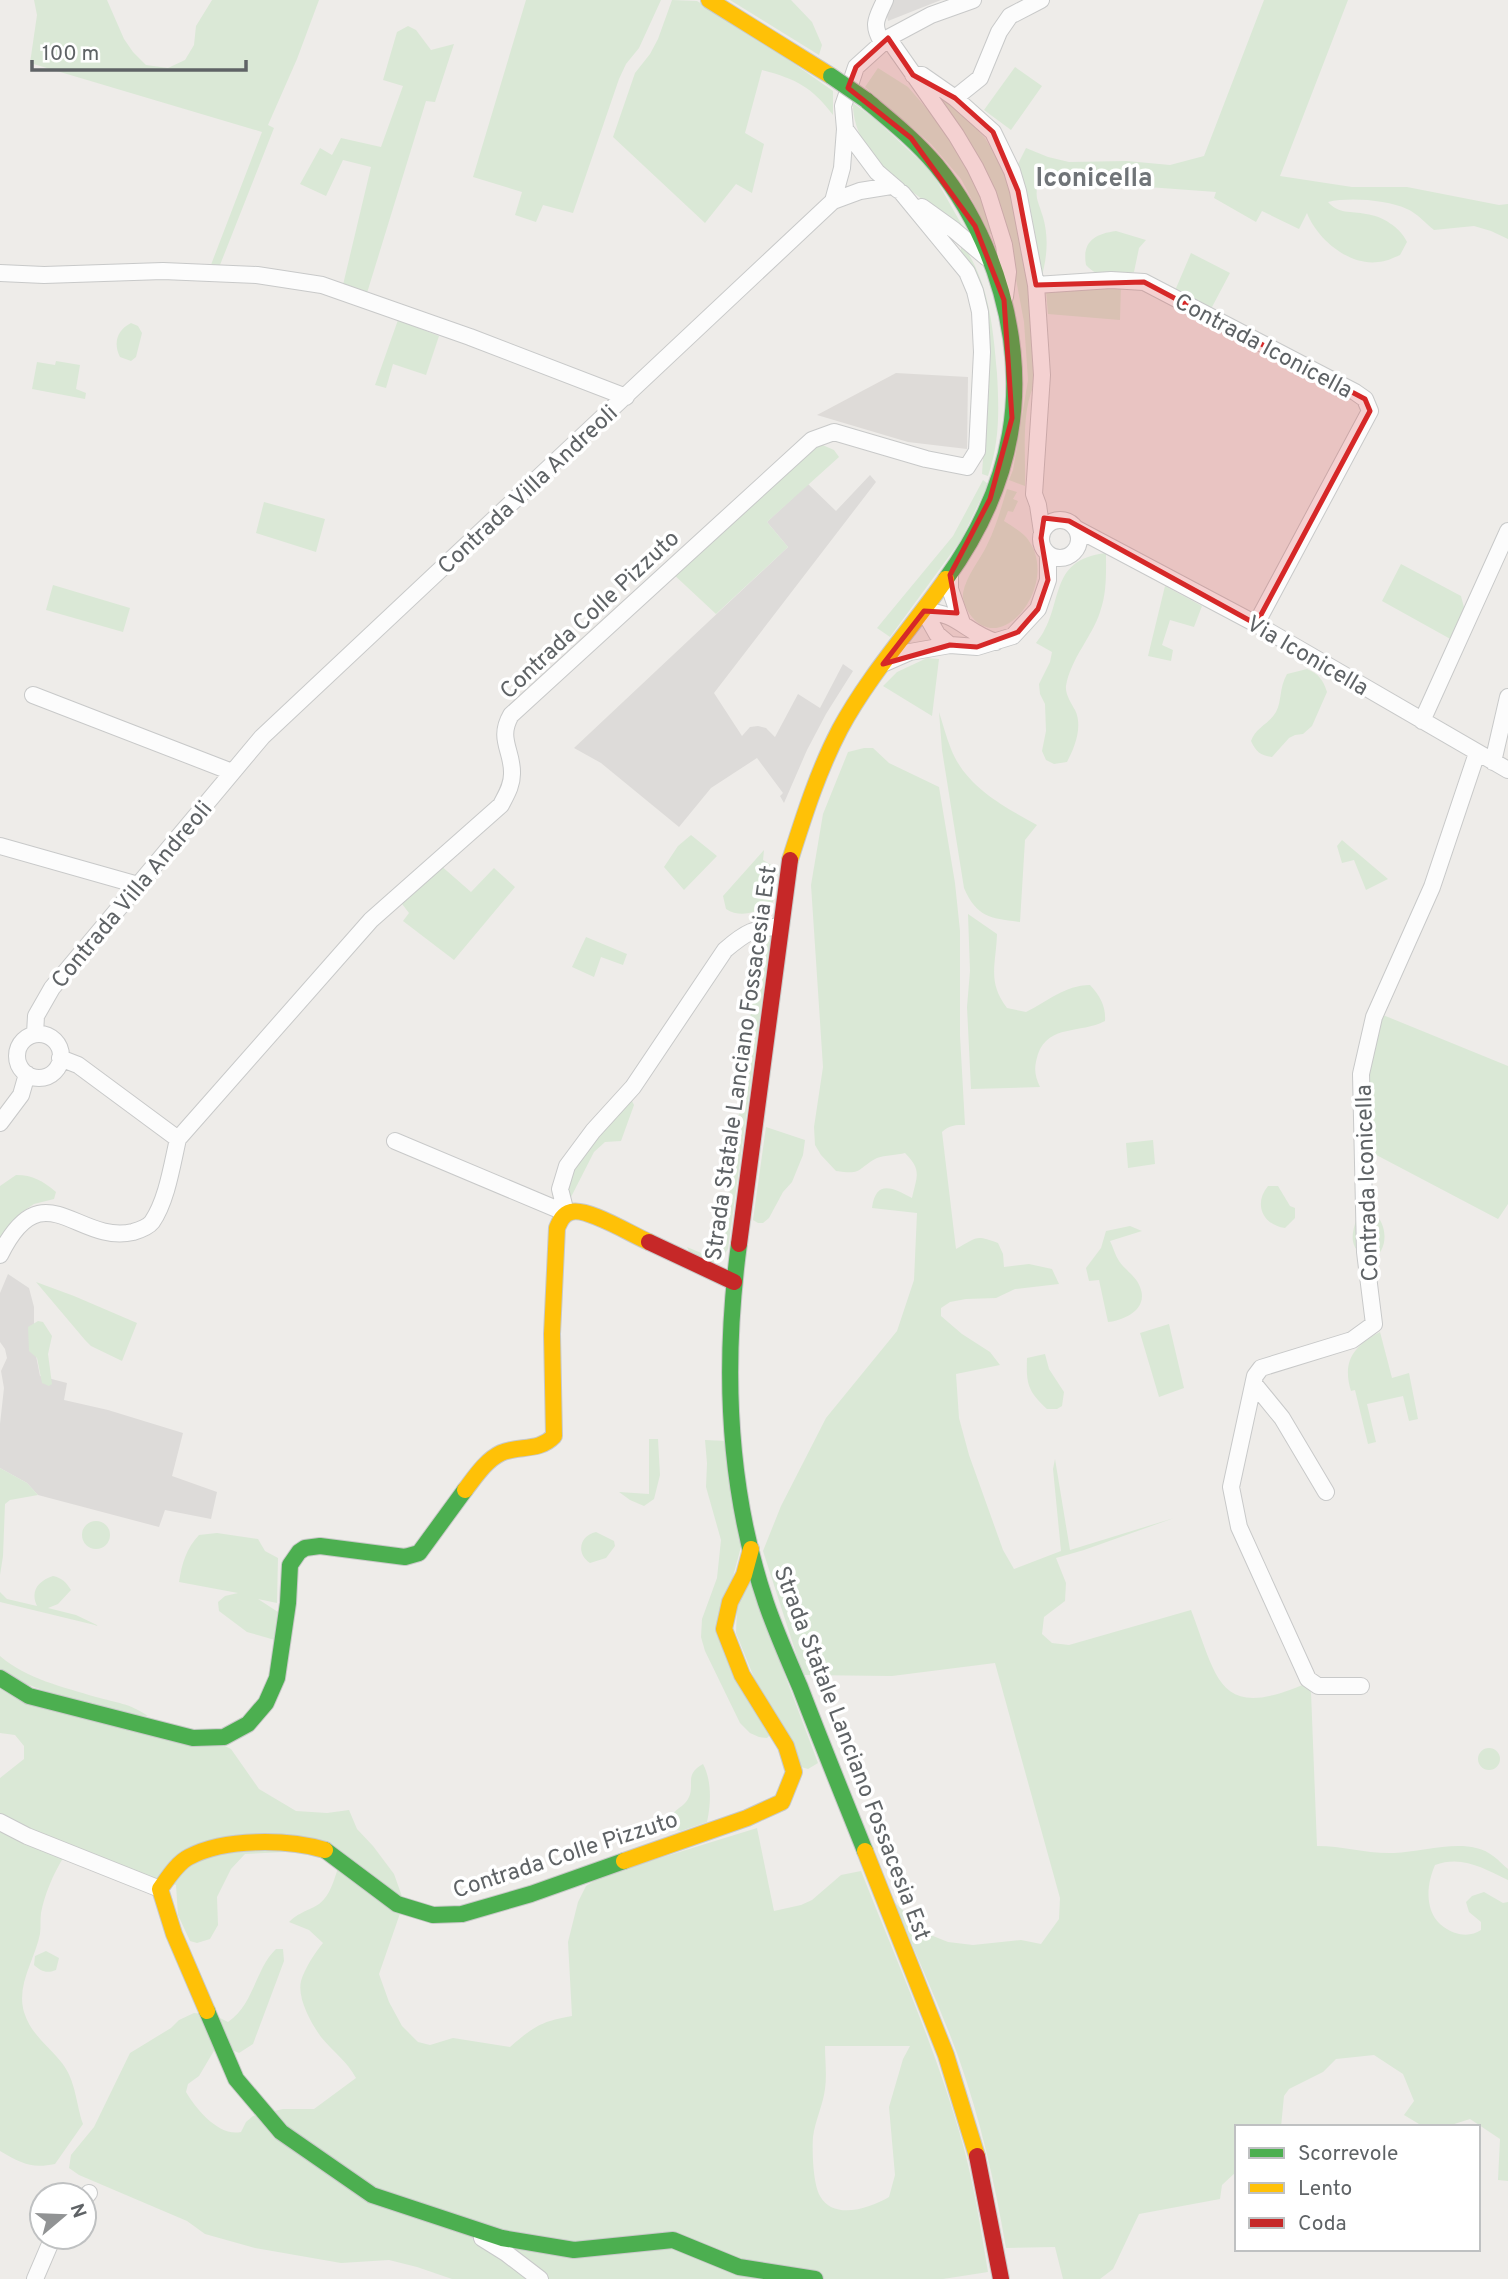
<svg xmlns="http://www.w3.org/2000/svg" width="1508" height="2279" font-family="Overpass,sans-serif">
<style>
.industrial{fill:#dddbd9}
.education{fill:#dedbd8}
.green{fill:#dae8d6;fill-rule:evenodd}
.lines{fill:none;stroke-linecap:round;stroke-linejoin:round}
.street-casing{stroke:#c8c9c9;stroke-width:18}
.fast-casing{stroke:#c8c9c8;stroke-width:18}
.slow-casing{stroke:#c8c9c8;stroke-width:18}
.jam-casing{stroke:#c8c9c8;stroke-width:18}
.street{stroke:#fcfcfc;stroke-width:16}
.fast{stroke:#4caf50;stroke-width:16}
.slow{stroke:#ffc107;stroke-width:16}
.jam{stroke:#c62828;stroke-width:16}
.fast-bridge-casing{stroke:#c8c9c8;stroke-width:18;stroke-linecap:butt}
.fast-bridge{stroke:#4caf50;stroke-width:16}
.marked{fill:#d62828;fill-opacity:0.2;stroke:#d62828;stroke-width:5;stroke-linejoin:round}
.labels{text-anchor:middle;stroke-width:7;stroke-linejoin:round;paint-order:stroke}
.street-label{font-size:23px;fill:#5f6366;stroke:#fff}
.quarter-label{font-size:26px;font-weight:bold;fill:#707478;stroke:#fff}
</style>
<rect width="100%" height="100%" fill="#eeece9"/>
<!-- industrial -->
<path class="industrial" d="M888,0H941L888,21L885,7Z
M870,475L876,482L714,693L742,736L750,727L758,726L766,728L775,737L798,694L820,708L843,664L853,671L826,714L807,750L784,803L780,796L783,793L757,758L711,788L679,827L601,763L574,748L788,547L767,522L808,484L836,511Z
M8,1274L29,1288L34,1307V1346L40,1376L67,1383L64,1400L108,1410L183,1433L172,1476L217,1492L211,1519L165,1510L159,1527L38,1495L27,1483L0,1468V1424L4,1388L1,1371L7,1358L5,1349L0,1342V1293Z"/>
<!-- education -->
<path class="education" d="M896,373L968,377L967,449L908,442L817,415Z"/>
<!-- green -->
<path class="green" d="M34,0H107L124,39L133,52L146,65L168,68L185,60L194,45L196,26L212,0H319L297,59L268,125L274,128L218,270H209L262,132L30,63L37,15Z
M526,0H661L639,48L626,64L619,79L573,213L543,205L536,222L515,215L522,192L473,177Z
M672,0L697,1L763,42L833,91V115C812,87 796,79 762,70L745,133L764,144L752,193L736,184L705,223L613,137L635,73L650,54L658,39Z
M730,0H791L812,22L822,45L819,55Z
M1264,0H1348L1280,176L1352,187H1407L1499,205L1508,204V239L1491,231L1474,226L1434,230C1426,224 1417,213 1407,209C1388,200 1349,197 1328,202C1338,214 1351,211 1366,214C1382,216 1400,227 1407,242L1400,255C1393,258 1385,262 1378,262C1349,266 1317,239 1307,213L1299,229L1262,211L1256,222L1214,198L1216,192L1080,182L1053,174L1038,179C1035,201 1037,197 1043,217C1049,238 1047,259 1041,279L1030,206L1018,164L1026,148L1048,157L1069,162L1127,161L1170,165L1204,156Z
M408,26L416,30L431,50L454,44L435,102L426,101L367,293L342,289L371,167L343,160L326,196L300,184L320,148L332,155L341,138L381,147L403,86L383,80L397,32Z
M1015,67L1042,86L1011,130L984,110Z
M878,68L908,87L934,117L970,168L982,193L994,232L990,234L961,179L931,144L865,87Z
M935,92L964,115L985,138L995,155L1009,185L1030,268L1037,379C1020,409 1026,452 1025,486L1009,480L1013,470L1028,380L1024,322L1015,274L989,180L971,145Z
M853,103L875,119L932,172L964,229C924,198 852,161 853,103Z
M1116,231L1146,240L1139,248L1134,272C1117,276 1099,280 1086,265C1082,242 1094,234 1116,231Z
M961,248H965C990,287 993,328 997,373C999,410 1000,441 988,476L982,474L984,443L975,272L961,253Z
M1191,253L1230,273L1212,307L1206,309L1174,293Z
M1121,285L1120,320L1048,314L1046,291Z
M398,320L439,336L426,375L393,364L386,388L375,385Z
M131,323L138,326L142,333L136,357L131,361L120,357C113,343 117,330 131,323Z
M56,361L80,365L76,389L86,393L85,399L32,389L37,362L55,365Z
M818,443L834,450L839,457L767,522L788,547L716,614L671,572Z
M983,480L988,484L961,540L890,637L877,628L953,536Z
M1007,489L1017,492L1013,499L1018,501L1013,512L1008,511L1004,521C1012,526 1020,531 1026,537C1062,579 1005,657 972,617C967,611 962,602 963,593C966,576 980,560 987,545C996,527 1001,508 1007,489Z
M264,502L325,519L316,552L256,533Z
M1106,553C1106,573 1107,593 1100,612C1092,637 1071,658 1066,686C1065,694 1071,703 1075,710C1083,726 1075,747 1067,762L1054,764L1046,760L1042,751L1046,731L1045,704L1040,694L1039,684L1050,662L1052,652L1036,643C1066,607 1045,560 1106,553Z
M1401,564L1461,596L1466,615L1454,641L1382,601Z
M53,585L130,608L123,632L46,610Z
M1165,586L1202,606L1194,627L1170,620L1162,645L1173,650L1171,661L1148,656Z
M927,658L939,659L932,716L883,686L897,672Z
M1307,669C1319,674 1323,680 1327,692L1312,726L1303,734L1295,735L1289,738L1272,757C1260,755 1256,752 1251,741C1256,727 1269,724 1276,712C1282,701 1279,688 1287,674Z
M939,712C943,724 946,737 951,749C966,787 1003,806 1037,825L1025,840L1020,922C991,918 977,918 964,888L942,750Z
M864,748H873L889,763L939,787L955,883L960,931V1036L965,1125C956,1125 949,1125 942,1132L956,1249C977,1238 974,1234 998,1243L1003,1254L1004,1267L1029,1264L1052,1269L1059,1284L1015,1289L996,1298L966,1299L950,1302L941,1308V1316L962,1334L990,1352L1000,1365L956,1374L959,1418L969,1455L1003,1550L1014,1569L1061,1551L1053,1469L1055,1459L1070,1550L1174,1518L1084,1550L1056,1558L1066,1583L1065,1601L1044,1617L1042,1634L1052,1643L1069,1645L1191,1610C1218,1680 1218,1721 1305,1684L1311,1692L1317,1846C1344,1846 1366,1854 1394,1853C1419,1852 1452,1842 1476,1848C1489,1850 1499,1861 1508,1869V1880C1484,1869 1463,1855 1435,1865C1429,1879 1426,1895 1431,1910C1437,1929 1464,1942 1481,1930V1922L1469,1912L1466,1902L1472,1896L1484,1892L1503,1903L1508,1902V2181L1498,2180L1500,2139L1470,2119L1445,2127H1424L1404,2115L1414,2101L1403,2074L1374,2055L1336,2059L1323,2072L1289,2089L1284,2096L1281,2127H1237V2171L1222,2185L1220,2199L1139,2214L1113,2269L1100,2279H1063L1055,2247L1006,2248C995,2183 980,2118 958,2056C939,2004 915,1953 894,1902L928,1934L948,1942L973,1945L1021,1940L1041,1944L1059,1919L1060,1898L995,1663L892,1676L803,1675L763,1551L781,1506L826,1418L897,1331L914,1280L917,1213L872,1208C876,1178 894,1189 912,1198C917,1176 922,1170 905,1153C897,1155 885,1155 877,1158C856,1169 864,1175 836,1171L821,1155L815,1145L814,1127L823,1067L811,885L823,814L848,752Z
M691,835L717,856L684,890L664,867L678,846Z
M1342,840L1388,879L1366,890L1354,860L1342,863L1337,846Z
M764,850L763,860L778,869L773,902C759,912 741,919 726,909L723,896Z
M439,864L471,892L494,868L515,887L454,960L403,921L409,913L399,900Z
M968,914L997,934C996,965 987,982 1007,1008L1026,1012C1047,1002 1065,985 1090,985C1100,996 1106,1006 1105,1021C1080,1034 1049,1024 1038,1054C1034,1067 1034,1074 1040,1087L971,1089L967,1007L970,971Z
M772,929L728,1249L722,1257L711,1263L691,1255L687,1247L713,1258L723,1249L760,935Z
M586,937L627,954L623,965L601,957L594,977L572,967Z
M1383,1015L1508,1066V1204L1498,1219L1365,1149L1361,1115L1374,1043Z
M629,1095L634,1105L621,1141L605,1142L594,1152L571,1197L567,1186L569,1177Z
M766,1127L805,1140L803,1155L792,1182L783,1192L769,1218L763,1223H758L753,1220Z
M1153,1140L1155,1164L1128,1168L1126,1143Z
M16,1175C33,1175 43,1181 56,1192L54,1199L34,1204L22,1212L0,1242V1186Z
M1268,1186H1278L1290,1206L1295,1208V1218L1285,1228C1263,1225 1253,1204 1268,1186Z
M1374,1212C1388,1226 1389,1250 1371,1261C1351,1250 1349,1240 1357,1218L1365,1213Z
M1130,1226L1142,1231L1110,1241C1113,1247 1115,1255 1119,1261C1125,1270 1136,1276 1140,1287C1149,1309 1125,1320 1108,1322L1099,1280L1089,1281L1086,1268L1101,1248L1106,1231Z
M36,1282L74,1296L137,1323L122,1361L91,1346L85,1340Z
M38,1321L43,1322L52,1336L48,1354L52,1384L49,1386L42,1383L37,1358L29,1351L28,1327Z
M1169,1324L1184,1388L1159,1397L1140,1333Z
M1380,1332L1392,1378L1409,1373L1418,1419L1409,1421L1403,1396L1367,1404L1376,1442L1368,1444L1355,1390L1351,1391C1342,1362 1353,1346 1380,1332Z
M1045,1354L1049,1369L1064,1392L1062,1406L1057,1409H1047C1028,1391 1026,1384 1027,1358Z
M649,1439H658L660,1475L654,1499L644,1506L630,1500L619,1492L649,1494Z
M705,1440L727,1441L742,1543L722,1618L771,1734L767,1738L759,1737L750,1733L740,1723L705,1651L701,1637L702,1619L717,1578L721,1540L706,1487L707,1463Z
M0,1468L27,1483L38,1495L10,1500L5,1504L3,1556L0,1575Z
M82 1535a14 14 0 1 1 28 0a14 14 0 1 1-28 0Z
M596,1532L614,1541L615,1546L606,1558L590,1563C576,1554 579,1536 596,1532Z
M217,1533L258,1539L265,1551L278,1558L277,1603L258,1599L278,1612L275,1640L247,1632L219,1611L218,1602L225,1596L238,1593L179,1582C182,1563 186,1549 199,1535Z
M53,1576C62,1578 66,1582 71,1590L58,1604L48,1608L76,1615L99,1626L0,1602V1592L7,1599L37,1606C30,1591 38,1581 53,1576Z
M750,1582L818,1763L808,1769L801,1767L759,1690L736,1633L737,1607Z
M0,1656C27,1679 63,1687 96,1697C117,1703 129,1703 148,1716L103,1713L0,1674Z
M0,1681L206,1737L231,1749L259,1789L296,1811L327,1813L349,1810L357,1829L373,1846L394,1874L404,1902L379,1974L389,2002L402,2026L418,2042L430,2045L453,2038L510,2047C533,2027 542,2021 572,2016L568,1942L578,1902L586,1886L602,1876L757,1828L774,1911L801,1905L812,1900L841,1875L861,1871C895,1957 933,2042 959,2131C973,2177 980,2225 988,2272L943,2279H452L417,2267L389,2260L341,2263L255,2248L205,2234L187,2221L79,2175L69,2168L71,2155L94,2127L130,2053L171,2028L179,2020L194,2013L214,2015L228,2022C254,2005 255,1969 276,1949H283L284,1961L253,2044L239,2053L232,2050L215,2049L199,2076L188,2084L186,2092C196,2109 219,2137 241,2132L246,2122L253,2116L283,2109H314L356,2078C347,2061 333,2052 321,2037C311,2023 297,1998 301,1981C305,1968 314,1954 323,1943L309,1930L289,1922C297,1914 304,1912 314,1907C329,1900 333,1883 338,1868L330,1850L245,1854L231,1869L217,1897L218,1925L210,1939L197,1943L190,1941L178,1915L176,1885L160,1879L132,1876L0,1819V1778L24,1759V1746L15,1735L0,1733ZM825,2046H910L903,2059L889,2107L895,2175L889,2197C870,2208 834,2221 820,2196C813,2184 812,2151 813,2137C815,2121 823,2105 825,2089C827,2075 825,2060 825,2046Z
M1478 1759a11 11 0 1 1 22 0a11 11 0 1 1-22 0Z
M703,1764C712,1781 711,1804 707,1822L681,1831L671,1828L669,1821C675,1807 682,1809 688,1799C696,1785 683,1775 703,1764Z
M0,1828L63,1858C53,1875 45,1893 41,1913C40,1920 41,1927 40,1934C35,1959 16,1985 24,2012C31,2035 49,2046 62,2063C76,2081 76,2104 83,2124L55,2164C31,2169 21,2163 0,2151Z
M46,1951L59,1958L56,1970C46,1974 41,1971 34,1965L35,1956Z"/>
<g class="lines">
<defs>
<path id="street" d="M888,38L956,135L975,167L988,194L1004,245L1008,272L1005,297
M882,42C871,24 877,18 885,0
M913,75H922L955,98L993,132L1012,171L1018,191L1036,285L1042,375L1034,494L1038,505L1042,532
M955,98L980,78L999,32L1010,16L1041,0
M845,129L877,172L898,190
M833,201L842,168L845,129L843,106L856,67L888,38L931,15L973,0
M922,207L954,230L987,258
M0,273L44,275L163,271L257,275L322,285L470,337L626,397
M1036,285L1111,280L1144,282L1355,392L1365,399L1370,411L1256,624
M1041 539a19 19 0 1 1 38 0a19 19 0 1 1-38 0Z
M1077,529L1256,624L1508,770
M950,575V589L962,623
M950,645L937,634L924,611C959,613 965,632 996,642
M885,663L910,652L950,645L977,647L1013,636L1038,609L1048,580V554
M33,695L232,772
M1422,721L1508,531
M1493,762L1508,697
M0,846L138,885
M35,1034L36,1016L52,988L262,737L833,201L860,191L891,186
M17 1056a22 22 0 1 1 44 0a22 22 0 1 1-44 0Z
M60,1058L78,1065L178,1139L371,920L501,805C506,795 512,786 512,774C513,751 497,739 511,715L812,440L834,432L926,459L967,467L977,451L982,352L980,312L975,291L967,272L902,193
M0,1123L21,1095L27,1074
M395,1141L566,1213
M566,1213L560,1189L567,1166L593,1131L633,1087L725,950C747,931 753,929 781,926
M0,1255C43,1168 77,1245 133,1232C140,1230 148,1227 152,1222C167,1200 172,1165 178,1139
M1255,1385L1282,1418L1326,1492
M1361,1686H1318L1308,1679L1239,1527L1231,1487L1255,1376L1261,1368L1352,1340L1374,1324L1365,1252L1361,1074L1374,1017L1432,887L1477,753
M0,1822L27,1836L160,1889
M84,2199L89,2193
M482,2238L506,2253L540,2279
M35,2279L53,2237"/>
<path id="fast" d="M866,100C891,121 915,140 936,165C995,237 1026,342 1010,434C1001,486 977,536 946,579
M739,1244C723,1364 727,1488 766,1603C776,1632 788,1659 800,1687C821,1742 843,1796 865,1851
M0,1678L29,1696L193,1738L224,1737L248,1724L266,1703L277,1678L288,1603L290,1565L299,1552L305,1548L320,1546L405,1557L419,1553L465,1490
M325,1850L397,1904L433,1915L462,1914L531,1894L624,1861
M207,2011L236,2079L281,2132L372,2195L502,2238L574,2250L673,2240L739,2267L815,2279"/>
<path id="slow" d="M709,0L831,76
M790,860C804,816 818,771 840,729C869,675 911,629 946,579
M465,1490C475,1477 486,1460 501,1453C519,1445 539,1452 554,1436L552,1334L557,1228C560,1221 563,1214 571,1212C587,1207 632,1235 649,1242
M865,1851L946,2055L977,2156
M624,1861L747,1818L782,1802L794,1772L786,1746L742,1675L724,1629L730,1602L744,1575L751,1549
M207,2011L174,1934L160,1889C168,1878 177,1863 189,1857C225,1838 287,1839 325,1850"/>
<path id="jam" d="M649,1242L734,1282
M739,1244L790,860
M977,2156L1001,2279"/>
</defs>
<!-- street casing -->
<use href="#street" class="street-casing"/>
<!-- fast casing -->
<use href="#fast" class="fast-casing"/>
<!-- slow casing -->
<use href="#slow" class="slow-casing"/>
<!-- jam casing -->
<use href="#jam" class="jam-casing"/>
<!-- street -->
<use href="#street" class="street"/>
<!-- fast -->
<use href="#fast" class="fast"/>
<!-- slow -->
<use href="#slow" class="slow"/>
<!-- jam -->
<use href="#jam" class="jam"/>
<defs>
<path id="fast-bridge" d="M831,76L866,100"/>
</defs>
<!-- fast-bridge casing -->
<use href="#fast-bridge" class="fast-bridge-casing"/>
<!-- fast-bridge -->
<use href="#fast-bridge" class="fast-bridge"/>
</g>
<!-- marked area -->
<path class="marked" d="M888,38L913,75L955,98L993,132L1018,191L1036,285L1144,282L1365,399L1370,411L1256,624L1069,521L1044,518L1041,538L1048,580L1038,609L1018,632L977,647L950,645L883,664L924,611L957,613L950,575L990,499L1012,418L1004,300L975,226L911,138L848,88L856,67Z"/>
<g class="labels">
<!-- street labels -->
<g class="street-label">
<text transform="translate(1264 345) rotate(28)" y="8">Contrada Iconicella</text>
<text transform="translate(527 489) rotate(-43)" y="8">Contrada Villa Andreoli</text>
<text transform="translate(589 614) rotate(-43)" y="8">Contrada Colle Pizzuto</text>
<text transform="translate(1308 655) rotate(30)" y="8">Via Iconicella</text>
<text transform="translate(131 894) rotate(-50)" y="8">Contrada Villa Andreoli</text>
<text transform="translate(740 1063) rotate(-82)" y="8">Strada Statale Lanciano Fossacesia Est</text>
<text transform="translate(1366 1183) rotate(-92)" y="8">Contrada Iconicella</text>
<text transform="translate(853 1753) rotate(69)" y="8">Strada Statale Lanciano Fossacesia Est</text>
<text transform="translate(565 1854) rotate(-18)" y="8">Contrada Colle Pizzuto</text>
</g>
<!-- quarter labels -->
<g class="quarter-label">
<text x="1094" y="186">Iconicella</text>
</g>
</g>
<!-- legend -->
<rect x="1235" y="2125" width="245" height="126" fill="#ffffff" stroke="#bfc1c2" stroke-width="2"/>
<rect x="1249" y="2148" width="35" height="10" fill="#4caf50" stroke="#bfc1c2" stroke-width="2"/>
<text x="1298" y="2160" font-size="21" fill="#5f6366">Scorrevole</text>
<rect x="1249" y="2183" width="35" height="10" fill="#ffc107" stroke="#bfc1c2" stroke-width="2"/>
<text x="1298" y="2195" font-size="21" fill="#5f6366">Lento</text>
<rect x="1249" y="2218" width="35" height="10" fill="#c62828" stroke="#bfc1c2" stroke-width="2"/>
<text x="1298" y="2230" font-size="21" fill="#5f6366">Coda</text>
<!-- north arrow -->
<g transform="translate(63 2216) rotate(71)"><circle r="33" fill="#ffffff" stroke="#bfc1c2" stroke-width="2"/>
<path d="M0-5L12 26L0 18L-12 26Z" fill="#919394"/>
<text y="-10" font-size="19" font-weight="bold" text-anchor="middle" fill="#5f6366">N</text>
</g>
<!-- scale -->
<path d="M32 60v10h214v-10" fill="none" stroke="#5f6366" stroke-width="3.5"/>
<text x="42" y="60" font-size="21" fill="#5f6366" stroke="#ffffff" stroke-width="5" paint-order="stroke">100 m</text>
</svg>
